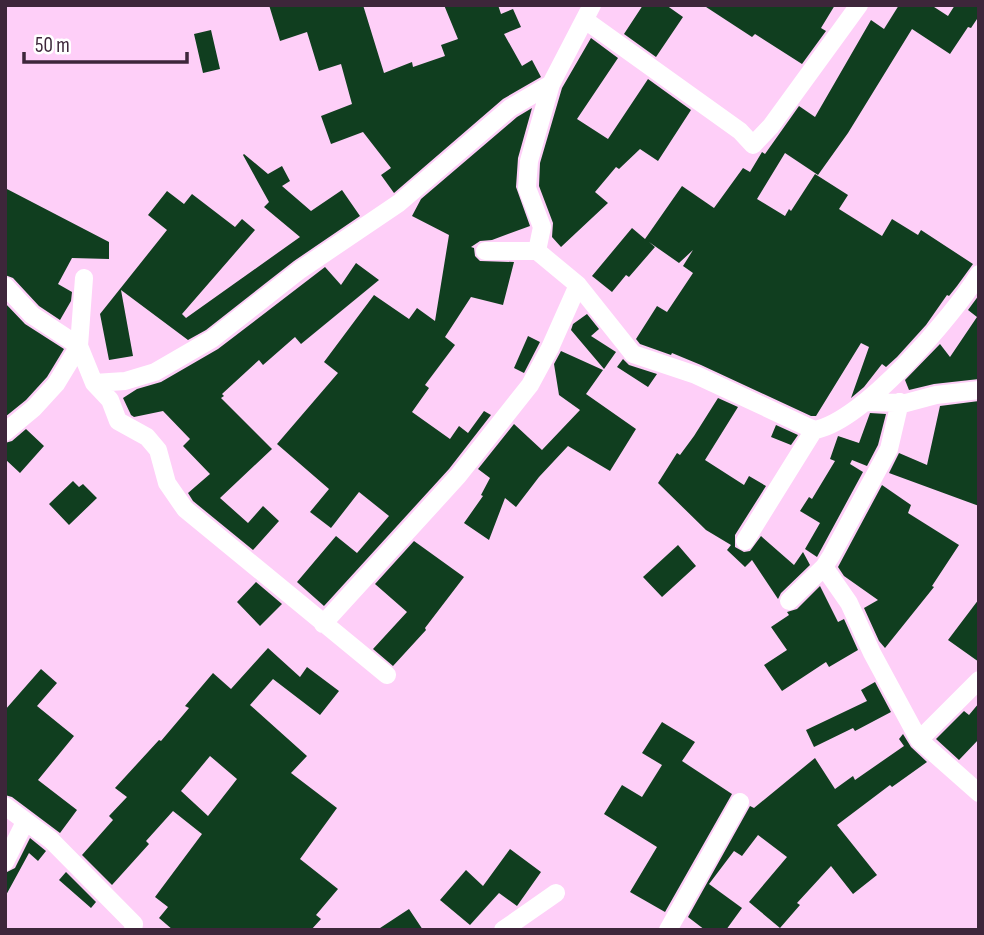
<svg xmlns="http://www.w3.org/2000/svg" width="984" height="935" font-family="'Sofia Sans Condensed',sans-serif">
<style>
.building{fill:#103e1f;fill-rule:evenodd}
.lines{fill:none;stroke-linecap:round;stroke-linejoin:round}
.minor{stroke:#fff;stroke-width:18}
</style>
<rect width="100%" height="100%" fill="#fecff8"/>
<!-- building -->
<path class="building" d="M269,5H363L384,73L412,62L413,67L445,56L441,45L458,39L444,5H498L501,14L513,9L521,27L504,34L522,66L532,60L541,77L503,99L394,193L381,175L391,168L363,132L331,144L321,116L352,104L341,64L319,71L307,32L280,41Z
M643,5H666L683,17L656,57L624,34Z
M703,5H835L821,28L826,31L802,64L755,34L752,37Z
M899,5H931L948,16L955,5H979V16L971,28L968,27L950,54L912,29L848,133L818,175L785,153L757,199L785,216L789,209L791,211L815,174L848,195L839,209L882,236L892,219L918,235L921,230L973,264L957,286L949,296L947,295L926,325L897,357L886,367L882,364L864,387L851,398L869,347L861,343L816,416H811L701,365L672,353L671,355L640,344L636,339L657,306L667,312L693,273L683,266L693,250L679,263L649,242L655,247L629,277L626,275L612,292L592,276L632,228L645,239L682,186L714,208L743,168L750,172L762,152L765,154L799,106L815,117L871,20L884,29Z
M211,30L220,69L203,73L194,34Z
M591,38L618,58L577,119L608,139L648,79L691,110L658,161L640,149L619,169L616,167L595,192L608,203L561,247L552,237L553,223L539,186L540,163L562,88Z
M532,108L518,158L516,187L530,226L492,240L480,241L471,247L474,248L475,256L480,261L514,262L503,305L471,297L445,337L455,345L425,385L429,388L412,412L450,439L459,426L468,433L484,411L491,415L449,469L324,606L297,582L336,536L357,553L389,516L359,492L331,528L310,512L329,489L277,444L338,373L324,362L374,295L409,319L417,308L435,321L449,235L412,216L421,199L517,117Z
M244,154L268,174L282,166L290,181L282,186L311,211L342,190L360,216L294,261L206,330L188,340L121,290L133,356L109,360L100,314L167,230L148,215L167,191L184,204L192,194L235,227L242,219L255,230L182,314L186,318L300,237L264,207L269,202L243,155Z
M5,188L109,242V259L72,258L58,284L72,292L71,301L60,320L39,306L13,278L5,275Z
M356,263L379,280L301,344L295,337L263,365L259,360L222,394L224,396L221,398L272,449L220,498L248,523L263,506L279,521L253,550L193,501L188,493L210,474L183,446L190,439L163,411L134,417L131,415L123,398L137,389L161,382L218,349L325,267L341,285Z
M979,295V379L934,384L909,390L905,380L940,344L950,357L977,317L968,310Z
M5,303L25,324L64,349L47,377L26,400L5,417Z
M587,314L599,329L591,336L616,352L604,369L571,330L573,324Z
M528,336L540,342L524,373L514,368Z
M561,351L603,370L586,394L636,429L610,471L568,446L539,477L516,507L505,498L489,540L464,523L483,496L481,495L490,478L478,469L514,424L542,450L580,410L559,395L554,364Z
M623,359L629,365L657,374L648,387L617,367Z
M718,398L738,407L705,460L744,485L749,476L766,486L735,535V547L744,552L750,551L761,536L794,565L803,552L810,565L781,593L778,599L752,560L745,567L727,550L731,545L706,530L658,483L677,453L680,455L694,436Z
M979,401V506L889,473L899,453L927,465L940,406Z
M870,413L886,414L878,445L867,466L852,460L850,464L863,472L817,557L805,549L820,523L800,511L809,497L812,499L835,461L830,459L838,436L859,443Z
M776,425L798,435L791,445L771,437Z
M26,429L44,446L20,473L5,459V443L12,441Z
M73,481L79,487L83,484L97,498L69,525L49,504Z
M882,485L911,505L908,513L959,545L932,586L934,587L885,648L879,641L864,608L878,600L844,576L838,567Z
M414,541L464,577L425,628L426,630L393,666L373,649L407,612L375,584Z
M678,545L696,566L662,597L643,577Z
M256,582L282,604L260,626L237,602Z
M820,586L838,622L844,619L858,650L829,667L826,662L782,691L764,665L787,650L771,627L789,615L787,612L797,609Z
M979,599V662L948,640Z
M268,648L300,677L307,667L339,691L320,715L273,679L250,705L307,756L291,773L337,808L300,859L338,889L316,915L321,919L311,930H173L159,918L168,907L155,897L202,834L173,811L146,841L149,844L112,885L82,855L113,820L109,816L127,797L115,788L159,740L161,741L189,708L185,706L213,673L231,689ZM210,756L237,779L208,816L181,791Z
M41,669L57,683L37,706L74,736L38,780L77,810L60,833L12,797L5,795V710Z
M875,682L891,712L855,731L853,728L814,747L806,730L867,701L861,690Z
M979,703V739L959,760L936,739L964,711L969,715Z
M662,722L695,742L682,761L732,794L665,912L630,892L657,847L604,814L622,785L642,797L662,765L642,753Z
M903,734L911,747L927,762L892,787L890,785L837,825L877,875L853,894L831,866L797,903L800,905L780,928L749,902L787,857L758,835L742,856L734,851L709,884L742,908L726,930H705L688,917L750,806L754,808L815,758L835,789L853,776L855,780L904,746L899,739Z
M30,838L46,851L38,861L29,853L5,897V873L15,868Z
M510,849L541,872L517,906L499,893L470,925L440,900L466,870L483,886Z
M66,872L96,902L91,908L59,880Z
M409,909L423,930H377Z"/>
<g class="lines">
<!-- minor -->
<path class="minor" d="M592,5L551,84L529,161L527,188L542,227L537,251L578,285L633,354L696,375L814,430C862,423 953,316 979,274
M585,20L740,131L753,145L771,126L859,5
M485,251H537
M5,286L32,315L79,346L94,383L110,400L118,421L147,437L158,450L167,483L185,509L387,675
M94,383L125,381L155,372L212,339L300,270L399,203L510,108L551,84
M866,402L906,403L936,395L979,390
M5,432L34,408L56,384L79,346L84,278
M745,541L814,430
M824,567L849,603L872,653L919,740L979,793
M789,601L824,567L831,556L889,449L900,402
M323,624L458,476L530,385L550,348L578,285
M919,740L979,680
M5,806L51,840L134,924L133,930
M5,862L25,822
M503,930L556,893
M668,930L740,802"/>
</g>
<!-- border -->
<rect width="984" height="935" fill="none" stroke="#3d263a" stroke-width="14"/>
<!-- scale -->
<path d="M24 52v10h163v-10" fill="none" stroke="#3d263a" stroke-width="3.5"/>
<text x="35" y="52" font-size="21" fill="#3d263a" stroke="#ffffff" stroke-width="5" paint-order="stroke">50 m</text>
</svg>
